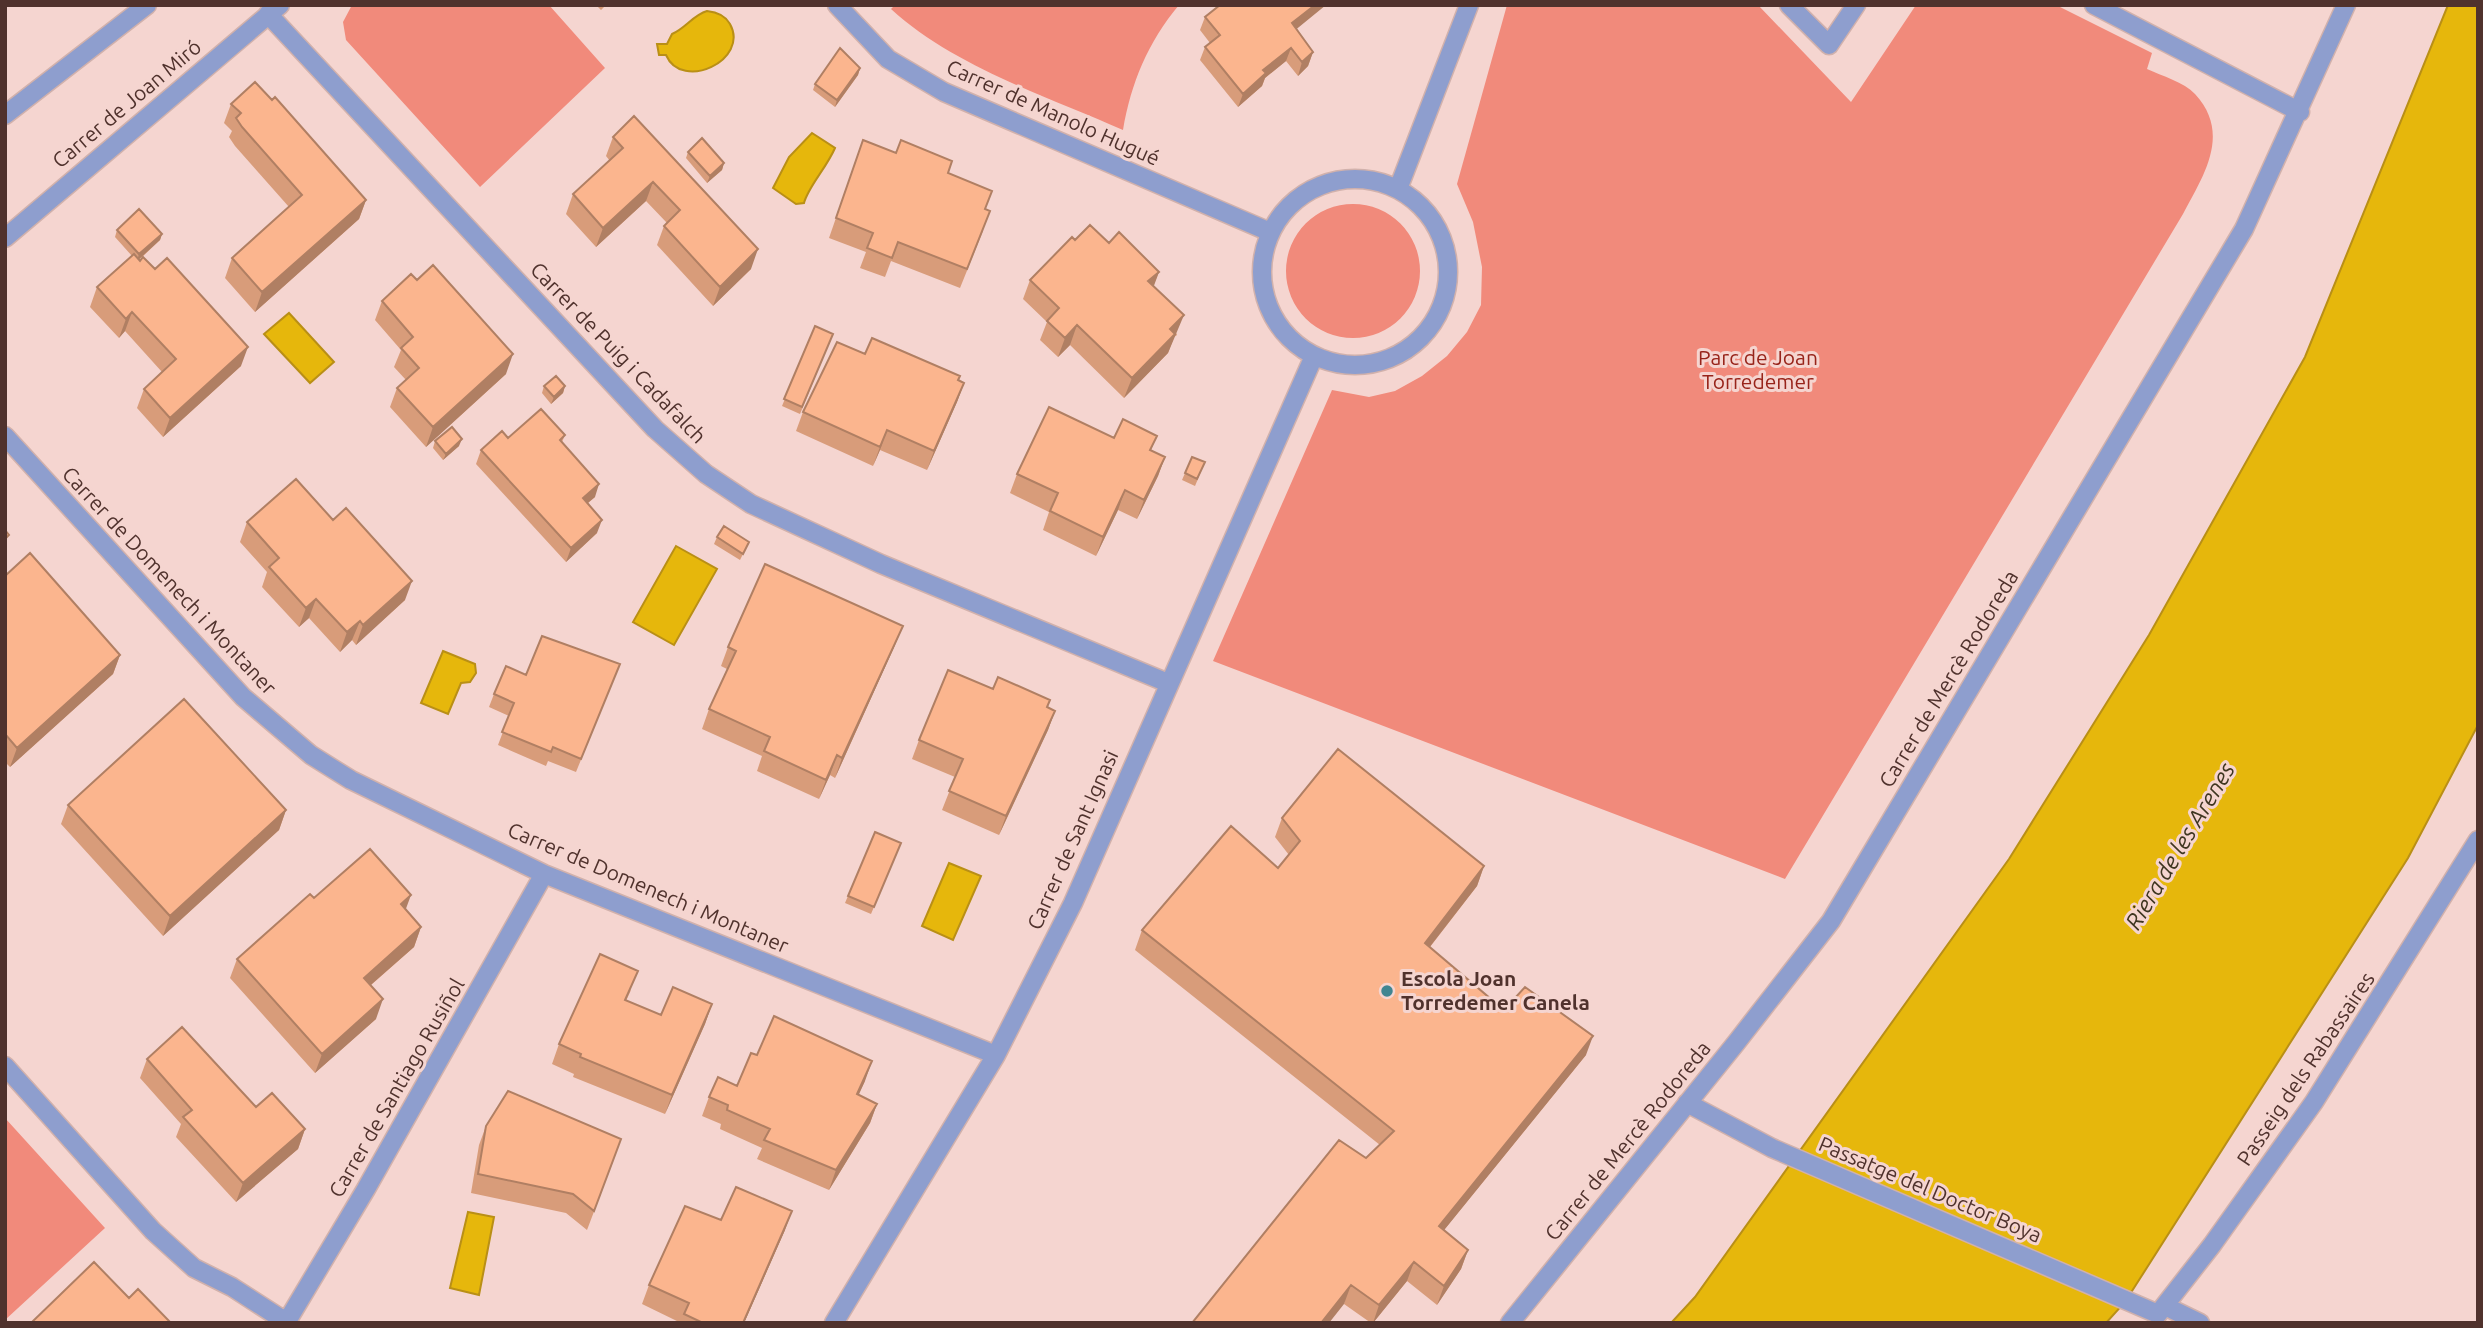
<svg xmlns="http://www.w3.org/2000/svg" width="2483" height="1328" font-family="Ubuntu,sans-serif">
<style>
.green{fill:#f18a7b}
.water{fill:#e6b70c;stroke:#b98f16;stroke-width:2}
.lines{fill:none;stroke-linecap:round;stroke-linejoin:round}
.minor-casing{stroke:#d1b1ac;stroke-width:21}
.minor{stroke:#8e9ece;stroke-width:18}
.wall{fill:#d89c7a}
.shaded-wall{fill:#b07f63}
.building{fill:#fbb58e;stroke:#b07f63;stroke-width:2}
.poi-dot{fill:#408591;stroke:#f5d5d0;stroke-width:2.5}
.labels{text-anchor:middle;stroke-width:6;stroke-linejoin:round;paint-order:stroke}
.street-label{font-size:21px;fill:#50322d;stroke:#f5d5d0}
.park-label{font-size:21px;fill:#98241a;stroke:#f5d5d0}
.poi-label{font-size:21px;font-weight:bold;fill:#50322d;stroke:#f5d5d0;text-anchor:start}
.water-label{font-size:23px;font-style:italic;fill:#3f3620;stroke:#f5d5d0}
</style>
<rect width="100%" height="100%" fill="#f5d5d0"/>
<!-- green -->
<path class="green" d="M352,5H549L605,68L480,187L346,40L343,22Z
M895,5H1179C1148,42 1131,83 1123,130C1046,96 953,66 891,9Z
M1507,5H1758L1851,102L1916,5H2056L2152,53L2147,69C2162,76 2184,82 2195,94C2232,134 2203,176 2183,214L1785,879L1213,661L1332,390L1369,397L1395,391L1422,376L1447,356L1467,332L1481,305L1482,267L1473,222L1457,184Z
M1286 271a67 67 0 1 1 134 0a67 67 0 1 1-134 0Z
M5,1118L105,1228L5,1320Z"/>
<!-- water -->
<path class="water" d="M2448,5H2478V725L2408,858L2125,1302L2106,1323H1671L1695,1297L2009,859L2149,635L2305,357Z
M707,11C717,12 725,15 730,24C750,60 682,92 666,55H659L657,44H667L672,34C686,28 693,15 707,11Z
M812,133L835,148C827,167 808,187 804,203L796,204L773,188L789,157Z
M289,313L334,362L310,383L264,334Z
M676,546L717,569L674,645L633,622Z
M443,651L475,664L476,673L470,682L461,683L448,714L421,703Z
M949,863L981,876L953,940L922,926Z
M468,1212L494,1217L479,1295L450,1288Z"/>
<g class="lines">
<defs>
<path id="minor" d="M837,5L888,59L944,92L1270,232
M1789,5L1829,45L1856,5
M2094,5L2300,112
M268,14L655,429L706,474L751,504L881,564L1168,683
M5,115L147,5
M1262 272a93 93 0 1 1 186 0a93 93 0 1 1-186 0Z
M1398,189L1469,5
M5,238L280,5
M5,436L243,697L311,755L351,780L544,874L996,1055
M5,1066L153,1231L194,1268L232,1287L288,1323
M1687,1103L1772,1148L2158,1314L2212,1245L2314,1102L2478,840
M2165,1306L2200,1323
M286,1323L366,1189L544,874
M834,1323L996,1055L1073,903L1314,356
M1510,1323L1736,1043L1831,921L2244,229L2346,5"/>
</defs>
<!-- minor casing -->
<use href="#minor" class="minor-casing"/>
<!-- minor -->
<use href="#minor" class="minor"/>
</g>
<!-- wall -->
<path class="wall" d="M596,5H606L601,10Z
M1205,17L1297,29L1313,52L1308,66L1298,76L1286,61L1265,78L1262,86L1238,107L1200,60L1205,47L1210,43L1200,30Z
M860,68L858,75L835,107L813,90L815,84Z
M272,100L366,200L359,219L255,312L225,278L232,258L289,207L235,146L229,137L232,131L224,123L231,104Z
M613,137L751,269L713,306L657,245L664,226L667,223L646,201L596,247L566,214L573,194L610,161L606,156Z
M863,140L948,173L985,209L983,231L960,288L891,261L885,277L860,268L866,252L829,238Z
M688,152L724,163L722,170L707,183L686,158Z
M117,230L162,234L160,240L139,260L241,366L163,437L137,408L144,389L162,372L125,331L119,338L90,307L97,287L132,256L115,237Z
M1075,240L1109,243L1159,272L1153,286L1177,335L1174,337L1168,353L1124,398L1070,345L1058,357L1040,340L1047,322L1023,299L1030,280Z
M382,301L506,374L426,447L390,407L397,388L406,380L394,367L401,350L375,320Z
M815,326L833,334L800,414L782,406Z
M865,354L958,380L964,383L957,402L927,470L880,450L873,466L796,431L803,412Z
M544,386H565L563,393L551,404L542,393Z
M565,435L562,442L595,497L588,503L597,533L566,562L476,464L481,450L508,438Z
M1157,436L1151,450L1165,457L1158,476L1137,519L1118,510L1096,556L1043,530L1049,512L1010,493L1017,474L1114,438Z
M435,441L459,446L443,460L433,448Z
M1192,457L1205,462L1195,486L1182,480Z
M247,522L405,600L356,645L352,640L340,652L309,618L299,627L262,587L267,572L240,542Z
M717,537L749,542L740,560L714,544Z
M5,576L120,655L113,674L10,767L5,762Z
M895,645L835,778L830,775L819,799L757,771L762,756L702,729L709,709L727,669L721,666L728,647Z
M620,664L576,772L548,761L546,766L498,745L509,716L489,707L494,694L526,675Z
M993,689L1055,711L1048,730L999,835L942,810L955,777L912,759L919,740Z
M68,805L286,810L279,830L163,936L61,824Z
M1282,818L1484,866L1477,886L1430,947L1504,1010L1586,1055L1444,1230L1468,1250L1461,1269L1437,1305L1407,1281L1373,1323H1371L1344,1304L1366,1158L1380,1145L1135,950L1142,930L1278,868L1289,855L1275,837Z
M875,832L901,843L871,914L845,903Z
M314,898L406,910L421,927L414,947L371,985L376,1019L315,1073L230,978L237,959Z
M631,990L626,1001L661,1015L712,1004L705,1024L665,1114L573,1077L574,1074L552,1064L559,1044Z
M147,1059L305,1129L298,1149L236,1202L176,1137L181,1124L140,1078Z
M865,1081L858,1095L877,1104L870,1123L829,1190L757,1159L762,1148L720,1129L721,1124L702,1116L709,1097L737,1086Z
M486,1126L614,1159L587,1230L566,1213L471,1193L479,1145Z
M721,1220L785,1230L744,1323H681L642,1304L649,1285Z"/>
<!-- shaded-wall -->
<path class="shaded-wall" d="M1315,5H1326L1288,36L1292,23Z
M1291,48L1286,61L1265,78L1262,86L1238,107L1243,94L1263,70Z
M1313,52L1308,66L1298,76L1302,62Z
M860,68L858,75L835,107L837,100Z
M724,163L722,170L707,183L710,176Z
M653,182L646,201L596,247L603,228Z
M366,200L359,219L255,312L262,292Z
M162,234L160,240L137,261L139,254Z
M758,249L751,269L713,306L720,287Z
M1159,272L1152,291L1148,281Z
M132,312L125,331L119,338L126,319Z
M1184,315L1168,353L1124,398L1132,378L1170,329Z
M1077,325L1070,345L1058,357L1065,338Z
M248,347L241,366L163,437L170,418Z
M513,354L506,374L426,447L433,427Z
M964,383L957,402L927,470L934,451Z
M565,386L563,393L551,404L554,397Z
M887,430L880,450L873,466L880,447Z
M462,439L459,446L443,460L446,454Z
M1165,457L1158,476L1137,519L1144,500Z
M599,484L595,497L578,511L583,498Z
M1125,490L1118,510L1096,556L1103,537Z
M602,520L597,533L566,562L571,548Z
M412,581L405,600L356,645L363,625Z
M316,599L309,618L299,627L306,608Z
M360,621L352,640L340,652L347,632Z
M903,626L895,645L835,778L842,758Z
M120,655L113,674L10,767L17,748Z
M1055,711L1048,730L999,835L1006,816Z
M837,755L830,775L819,799L826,780Z
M286,810L279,830L163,936L170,916Z
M1484,866L1477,886L1418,962L1425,943Z
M411,895L404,914L401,904Z
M421,927L414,947L357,997L364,978Z
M383,999L376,1019L315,1073L322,1054Z
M712,1004L705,1024L665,1114L672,1095Z
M1593,1036L1586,1055L1432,1245L1439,1226Z
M872,1061L865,1081L850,1114L857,1094Z
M877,1104L870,1123L829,1190L836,1170Z
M305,1129L298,1149L236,1202L243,1183Z
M792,1211L785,1230L744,1323H743Z
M1468,1250L1461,1269L1437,1305L1444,1286Z
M1414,1262L1407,1281L1373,1323L1379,1305Z
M1351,1285L1344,1304L1329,1323H1321Z"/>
<!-- building -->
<path class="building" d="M1220,5H1315L1292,23L1313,52L1302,62L1291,48L1263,70L1266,73L1243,94L1205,47L1220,35L1205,17Z
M840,48L860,68L837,100L815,84Z
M255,82L272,100L275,97L366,200L262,292L232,258L302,195L242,127L236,118L241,113L231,104Z
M634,116L758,249L720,287L664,226L680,210L653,182L603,228L573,194L623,148L613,137Z
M702,138L724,163L710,176L688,152Z
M863,140L896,153L901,140L952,161L948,173L992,191L985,209L990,211L967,269L898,242L892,258L867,248L873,233L836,218Z
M139,209L162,234L139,254L117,230Z
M1090,225L1109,243L1119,232L1159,272L1148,281L1184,315L1170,329L1175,334L1132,378L1077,325L1065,338L1047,321L1059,308L1030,280L1072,237L1075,240Z
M134,254L140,261L143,257L155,269L167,258L248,347L170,418L144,389L176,359L132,312L126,319L97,287Z
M433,265L513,354L433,427L397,388L419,368L401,348L413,337L382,301L411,274L417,280Z
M815,326L833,334L802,407L784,399Z
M872,338L960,376L958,380L964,383L934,451L887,430L880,447L803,412L837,342L865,354Z
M556,376L565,386L554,397L544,386Z
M1049,407L1114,438L1123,419L1157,436L1150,450L1165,457L1144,500L1125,490L1103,537L1050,511L1058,493L1017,474Z
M541,409L565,435L560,440L599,484L583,498L602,520L571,548L481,450L502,431L508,438Z
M452,427L462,439L446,454L435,441Z
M1192,457L1205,462L1197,479L1185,473Z
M296,479L333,520L346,508L412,581L363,625L360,621L347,632L316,599L306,608L269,567L279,558L247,522Z
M724,526L749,542L743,554L717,537Z
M5,530L9,535L5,539Z
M30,553L120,655L17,748L5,734V576Z
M765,564L903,626L842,758L837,755L826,780L764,751L770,737L709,709L736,651L728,647Z
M542,636L620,664L581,759L553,747L551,752L502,732L514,703L494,694L506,666L526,675Z
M948,670L993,689L998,677L1050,700L1047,707L1055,711L1006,816L949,791L963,759L919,740Z
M184,699L286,810L170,916L68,805Z
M1338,749L1484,866L1425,943L1504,1010L1525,987L1593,1036L1439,1226L1468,1250L1444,1286L1414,1262L1379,1305L1351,1285L1321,1323H1192L1339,1140L1366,1158L1394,1131L1142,930L1231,826L1278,868L1300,841L1282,818Z
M875,832L901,843L874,907L848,896Z
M370,849L411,895L401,904L421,927L364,978L383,999L322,1054L237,959L310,894L314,898Z
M600,954L638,971L625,1000L661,1015L673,987L712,1004L672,1095L580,1057L581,1054L559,1044Z
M774,1016L872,1061L857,1094L877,1104L836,1170L764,1140L770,1129L727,1110L728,1105L709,1097L718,1077L737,1086L751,1053L757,1055Z
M182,1027L256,1107L272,1093L305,1129L243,1183L183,1117L192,1110L147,1059Z
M508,1091L621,1139L594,1211L573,1194L478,1174L486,1126Z
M736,1187L792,1211L743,1323H703L684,1314L689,1303L649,1285L685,1206L721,1220Z
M94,1262L129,1298L138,1289L171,1323H31Z"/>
<!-- markers -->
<circle class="poi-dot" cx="1387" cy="991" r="7"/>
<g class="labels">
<!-- street labels -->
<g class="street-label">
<text transform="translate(127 104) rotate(-40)" y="7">Carrer de Joan Miró</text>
<text transform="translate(1053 113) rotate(24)" y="7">Carrer de Manolo Hugué</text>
<text transform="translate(618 353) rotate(46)" y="7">Carrer de Puig i Cadafalch</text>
<text transform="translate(169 581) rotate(47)" y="7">Carrer de Domenech i Montaner</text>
<text transform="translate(1949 679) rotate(-59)" y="7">Carrer de Mercè Rodoreda</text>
<text transform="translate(1073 840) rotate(-66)" y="7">Carrer de Sant Ignasi</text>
<text transform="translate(648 888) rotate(23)" y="7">Carrer de Domenech i Montaner</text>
<text transform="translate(2306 1069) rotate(-56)" y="7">Passeig dels Rabassaires</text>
<text transform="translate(397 1088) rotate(-60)" y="7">Carrer de Santiago Rusiñol</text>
<text transform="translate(1628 1141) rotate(-51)" y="7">Carrer de Mercè Rodoreda</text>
<text transform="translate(1930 1190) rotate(23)" y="7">Passatge del Doctor Boya</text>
</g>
<!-- park labels -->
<g class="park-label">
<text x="1758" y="365">Parc de Joan<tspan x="1758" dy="24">Torredemer</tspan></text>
</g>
<!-- poi labels -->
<g class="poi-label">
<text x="1401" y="986">Escola Joan<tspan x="1401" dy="24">Torredemer Canela</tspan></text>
</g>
<!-- water labels -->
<g class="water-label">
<text transform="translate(2180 846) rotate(-59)" y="8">Riera de les Arenes</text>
</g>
</g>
<!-- border -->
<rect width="2483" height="1328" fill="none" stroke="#50322d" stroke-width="14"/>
</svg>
